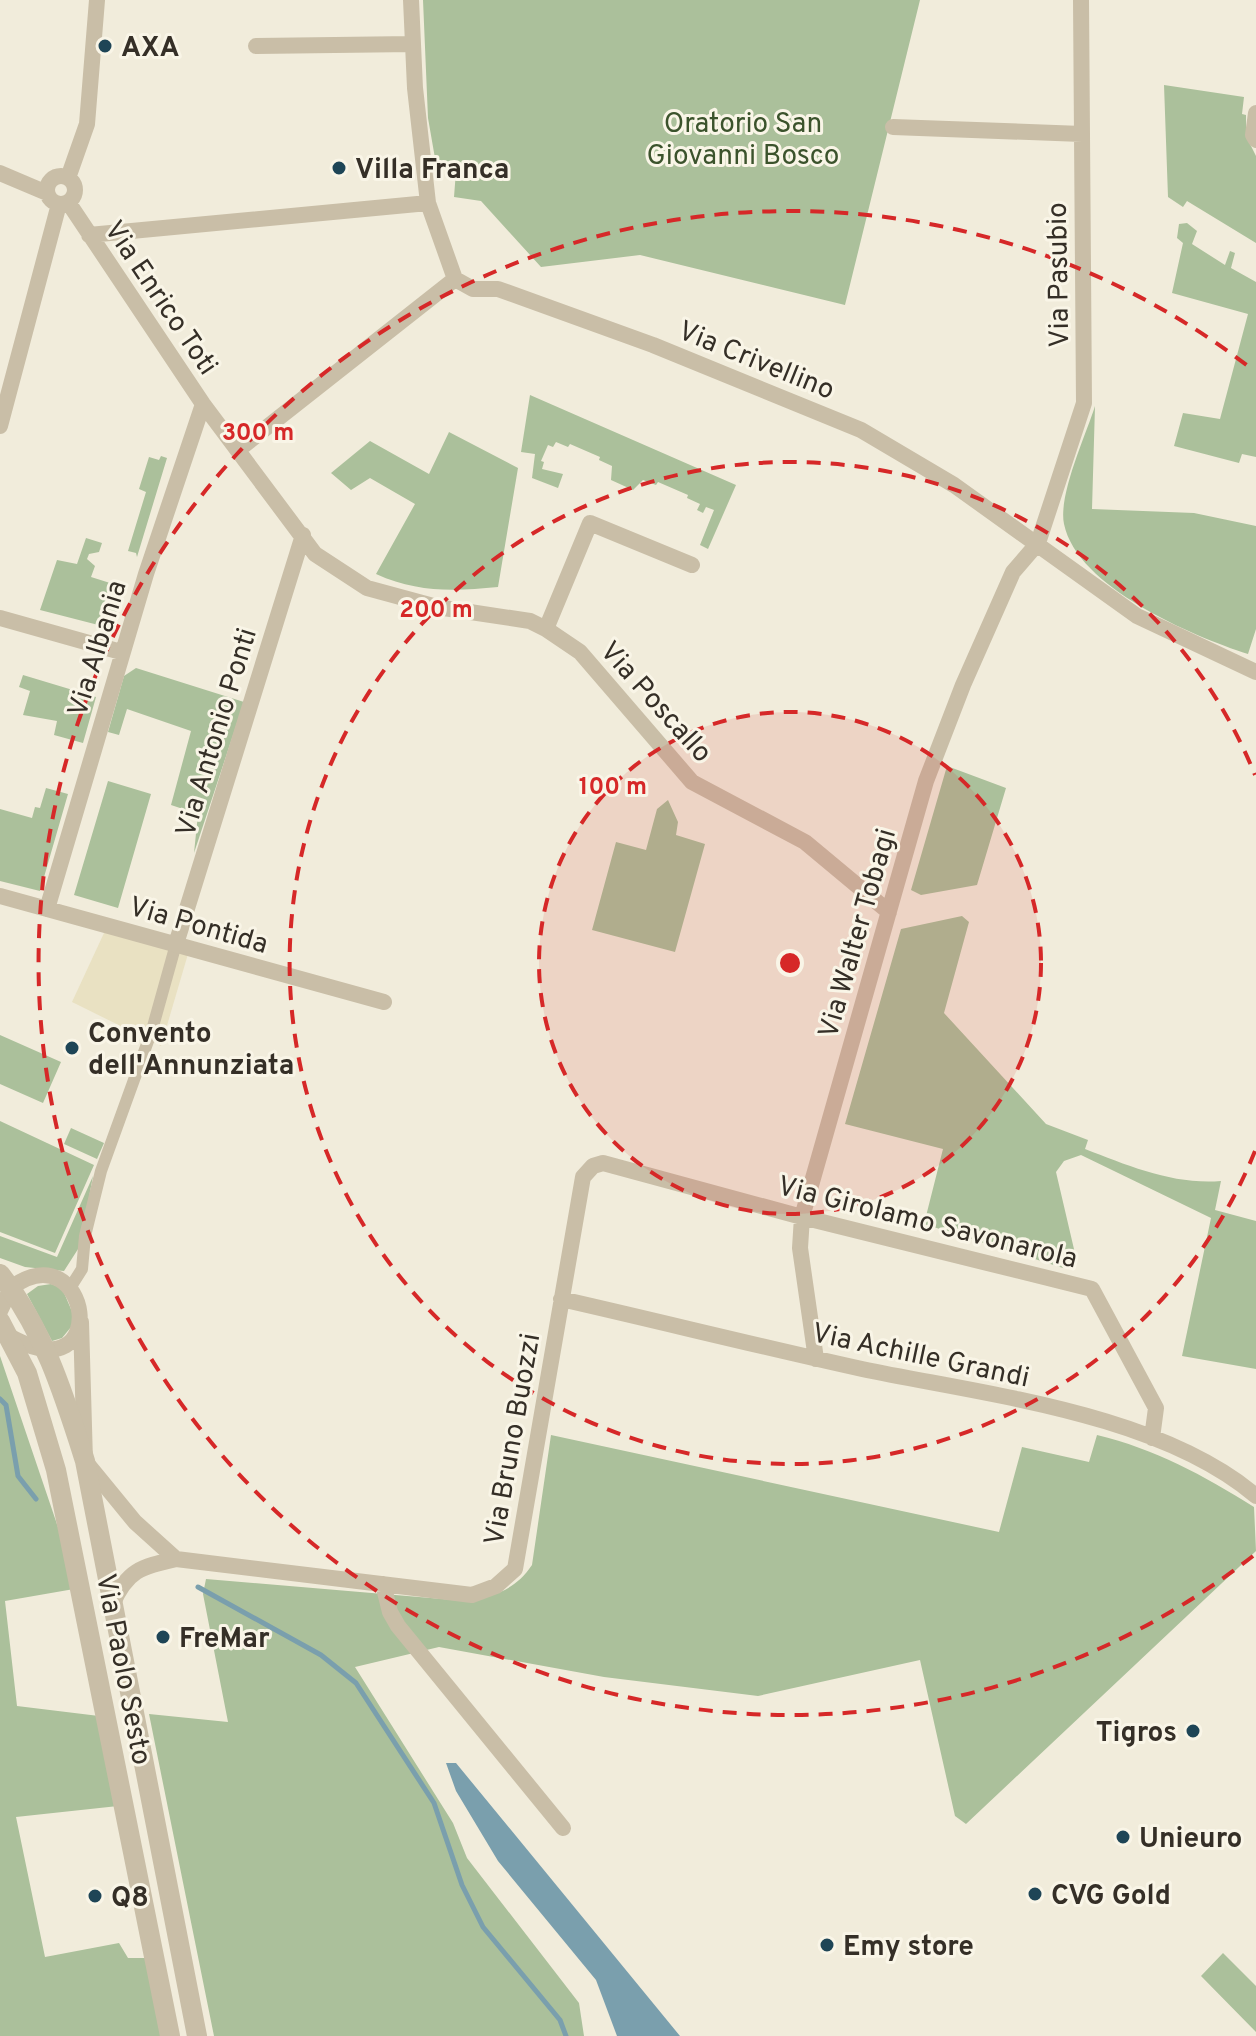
<svg xmlns="http://www.w3.org/2000/svg" width="1256" height="2036" font-family="Overpass,sans-serif">
<style>
.green{fill:#abc09b}
.plaza{fill:#e9e1c2}
.water{fill:#7a9fad}
.lines{fill:none;stroke-linecap:round;stroke-linejoin:round}
.stream{stroke:#7a9fad;stroke-width:5}
.pedestrian{stroke:#c9bea7;stroke-width:12}
.minor{stroke:#c9bea7;stroke-width:16}
.tertiary{stroke:#c9bea7;stroke-width:20}
.ring{fill:none;stroke:#d62828;stroke-width:4;stroke-dasharray:14 10}
.poi-dot{fill:#1e4556;stroke:#f9f5e7;stroke-width:3}
.labels{text-anchor:middle;stroke-width:6;stroke-linejoin:round;paint-order:stroke}
.poi-label{font-size:28px;font-weight:bold;fill:#352f27;stroke:#f9f5e7;text-anchor:start}
.park-label{font-size:28px;fill:#3b532c;stroke:#f9f5e7}
.street-label{font-size:28px;fill:#352f27;stroke:#f9f5e7}
.centre{fill:#d62828;stroke:#f9f5e7;stroke-width:4}
.ring-label{font-size:24px;text-anchor:middle;font-weight:bold;fill:#d62828;stroke:#f9f5e7;stroke-width:6;stroke-linejoin:round;paint-order:stroke}
</style>
<rect width="100%" height="100%" fill="#f1ecdb"/>
<!-- green -->
<path class="green" d="M423,0H920L845,305L640,255L541,267L481,201L454,197L456,171L436,164L428,118Z
M1164,85L1244,97L1242,114L1246,115V136L1256,156V243L1187,201L1183,207L1168,197Z
M1187,223L1197,231L1192,244L1225,265L1230,251L1235,253L1231,268L1256,282V457L1242,454L1239,463L1174,446L1183,413L1220,419L1248,314L1172,293L1183,243L1177,238L1179,224Z
M530,395L736,485L708,549L700,545L714,510L706,507L703,513L697,510L700,504L687,498L688,495L658,482L656,485L643,480L633,490L611,480L612,466L599,460L600,457L570,444L568,447L556,442L553,447L548,445L541,461L544,462L542,469L563,474L558,488L532,478L535,454L521,452Z
M1095,406L1092,509L1194,513L1256,526V629L1248,654C1192,636 1077,587 1064,524C1058,495 1086,435 1095,406Z
M449,432L518,468L498,587C454,591 418,593 376,574L415,504L370,478L351,490L331,473L370,441L429,474Z
M161,456L167,458L137,557L136,553L128,551L146,492L139,489L149,457L159,460Z
M86,538L102,543L99,552L89,554L87,559L95,566L91,577L126,588L110,628L40,610L57,560L77,564Z
M136,668L244,702L194,853L198,814L171,805L191,731L127,709L119,735L108,732L124,676Z
M23,675L96,697L83,743L54,735L57,721L23,715L30,691L19,687Z
M947,766L1006,788L977,885L921,895L911,890Z
M108,781L151,794L118,908L74,895Z
M46,788L68,794L40,891L0,881V809L32,818L35,807L40,808Z
M668,800L678,822L676,835L705,844L675,952L592,930L616,842L646,850L657,809Z
M962,916L969,922L944,1013L1046,1124L1088,1140L1085,1149C1129,1166 1174,1185 1221,1181L1215,1210L1256,1221V1369L1182,1356L1211,1218L1081,1155L1064,1161L1056,1172L1077,1262L1063,1268L924,1224L943,1149L845,1124L901,929Z
M0,1035L61,1062L43,1103L0,1084Z
M0,1121L94,1165L55,1253L0,1232Z
M71,1128L104,1143L97,1159L64,1144Z
M93,1176L80,1246L64,1271L25,1267L0,1258V1236L57,1257Z
M51,1284L62,1288L76,1321L62,1338L52,1341L27,1294L38,1286Z
M0,1356L62,1539L74,1589L5,1601L17,1706L99,1716L118,1806L16,1817L45,1957L119,1943L128,1958H147L162,2036H0Z
M551,1435L999,1532L1022,1447L1089,1462L1097,1435C1155,1449 1203,1475 1254,1507L1256,1551L966,1824L955,1816L920,1660L758,1696L604,1677L439,1647L355,1667L453,1823L467,1858L579,2003L584,2036H214L149,1714L228,1722L203,1594L206,1579L466,1601C495,1596 515,1590 532,1565Z
M1223,1953L1256,1986V2032L1201,1976Z"/>
<!-- plaza -->
<path class="plaza" d="M113,927L188,954L161,1046L72,1002L104,933Z"/>
<!-- water -->
<path class="water" d="M446,1763H456L680,2036H617L596,1980L498,1861L456,1791Z"/>
<g class="lines">
<!-- stream -->
<path class="stream" d="M0,1399L6,1405L18,1476L36,1499
M198,1587L321,1655L356,1683L434,1803L462,1885L483,1927L560,2020L566,2036"/>
<!-- pedestrian -->
<path class="pedestrian" d="M70,1288L82,1269L85,1236L101,1171L152,1030L176,944"/>
<!-- minor -->
<path class="minor" d="M411,0L415,88L428,203L455,279
M256,46L413,44
M1256,113L1253,135L1256,140
M893,127L1082,134
M0,173L47,193
M47 190a14 14 0 1 1 28 0a14 14 0 1 1-28 0Z
M68,178L87,124L97,0
M68,202L203,404L315,554L367,588L437,607L530,621L546,629L580,652L692,782L805,842L889,912
M89,235L428,203
M0,426L59,204
M238,450L455,279L473,289H498L653,345L861,430L954,485L1137,616L1256,672
M0,618L121,652
M546,629L590,523L692,565
M0,896L384,1002
M47,909L146,574L203,404
M176,944L303,535
M561,1299C662,1322 762,1347 862,1369C986,1395 1158,1413 1256,1496
M0,1311L11,1288C89,1229 116,1396 9,1336
M81,1322L85,1461L135,1522L176,1559
M816,1359L800,1248L802,1217L926,781L963,685L1013,572L1038,543L1084,403L1081,0
M383,1584L390,1612L398,1626L563,1828
M112,1605C127,1570 141,1567 176,1559L472,1595L496,1586L515,1569L583,1177L593,1166L603,1163L802,1217L1092,1289L1156,1408L1152,1438"/>
<!-- tertiary -->
<path class="tertiary" d="M0,1274C44,1330 64,1395 85,1461L197,2036
M0,1321L27,1373L56,1470L170,2036"/>
</g>
<!-- distance rings -->
<circle cx="790" cy="963" r="251" fill="#d62828" fill-opacity=".12"/>
<g class="ring">
<circle cx="790" cy="963" r="251"/>
<path d="M1255 1151A501 501 0 1 1 1255 775"/>
<path d="M1253 1556A752 752 0 1 1 1253 370"/>
</g>
<!-- markers -->
<g class="poi-dot">
<circle cx="105" cy="46" r="8"/>
<circle cx="339" cy="168" r="8"/>
<circle cx="72" cy="1048" r="8"/>
<circle cx="163" cy="1637" r="8"/>
<circle cx="1193" cy="1731" r="8"/>
<circle cx="1123" cy="1837" r="8"/>
<circle cx="1035" cy="1894" r="8"/>
<circle cx="95" cy="1896" r="8"/>
<circle cx="827" cy="1945" r="8"/>
</g>
<g class="labels">
<!-- poi labels -->
<g class="poi-label">
<text x="121" y="56">AXA</text>
<text x="355" y="178">Villa Franca</text>
<text x="88" y="1042">Convento<tspan x="88" dy="32">dell'Annunziata</tspan></text>
<text x="179" y="1647">FreMar</text>
<text x="1177" y="1741" text-anchor="end">Tigros</text>
<text x="1139" y="1847">Unieuro</text>
<text x="1051" y="1904">CVG Gold</text>
<text x="111" y="1906">Q8</text>
<text x="843" y="1955">Emy store</text>
</g>
<!-- park labels -->
<g class="park-label">
<text x="743" y="132">Oratorio San<tspan x="743" dy="32">Giovanni Bosco</tspan></text>
</g>
<!-- street labels -->
<g class="street-label">
<text transform="translate(1057 275) rotate(-91)" y="10">Via Pasubio</text>
<text transform="translate(162 297) rotate(56)" y="10">Via Enrico Toti</text>
<text transform="translate(757 359) rotate(22)" y="10">Via Crivellino</text>
<text transform="translate(96 648) rotate(-73)" y="10">Via Albania</text>
<text transform="translate(657 701) rotate(48)" y="10">Via Poscallo</text>
<text transform="translate(215 732) rotate(-73)" y="10">Via Antonio Ponti</text>
<text transform="translate(199 924) rotate(16)" y="10">Via Pontida</text>
<text transform="translate(856 933) rotate(-74)" y="10">Via Walter Tobagi</text>
<text transform="translate(928 1221) rotate(14)" y="10">Via Girolamo Savonarola</text>
<text transform="translate(921 1354) rotate(12)" y="10">Via Achille Grandi</text>
<text transform="translate(511 1439) rotate(-80)" y="10">Via Bruno Buozzi</text>
<text transform="translate(125 1669) rotate(79)" y="10">Via Paolo Sesto</text>
</g>
</g>
<circle cx="790" cy="963" r="12" class="centre"/>
<g class="ring-label">
<text x="258" y="440">300 m</text>
<text x="436" y="617">200 m</text>
<text x="613" y="794">100 m</text>
</g>
</svg>
